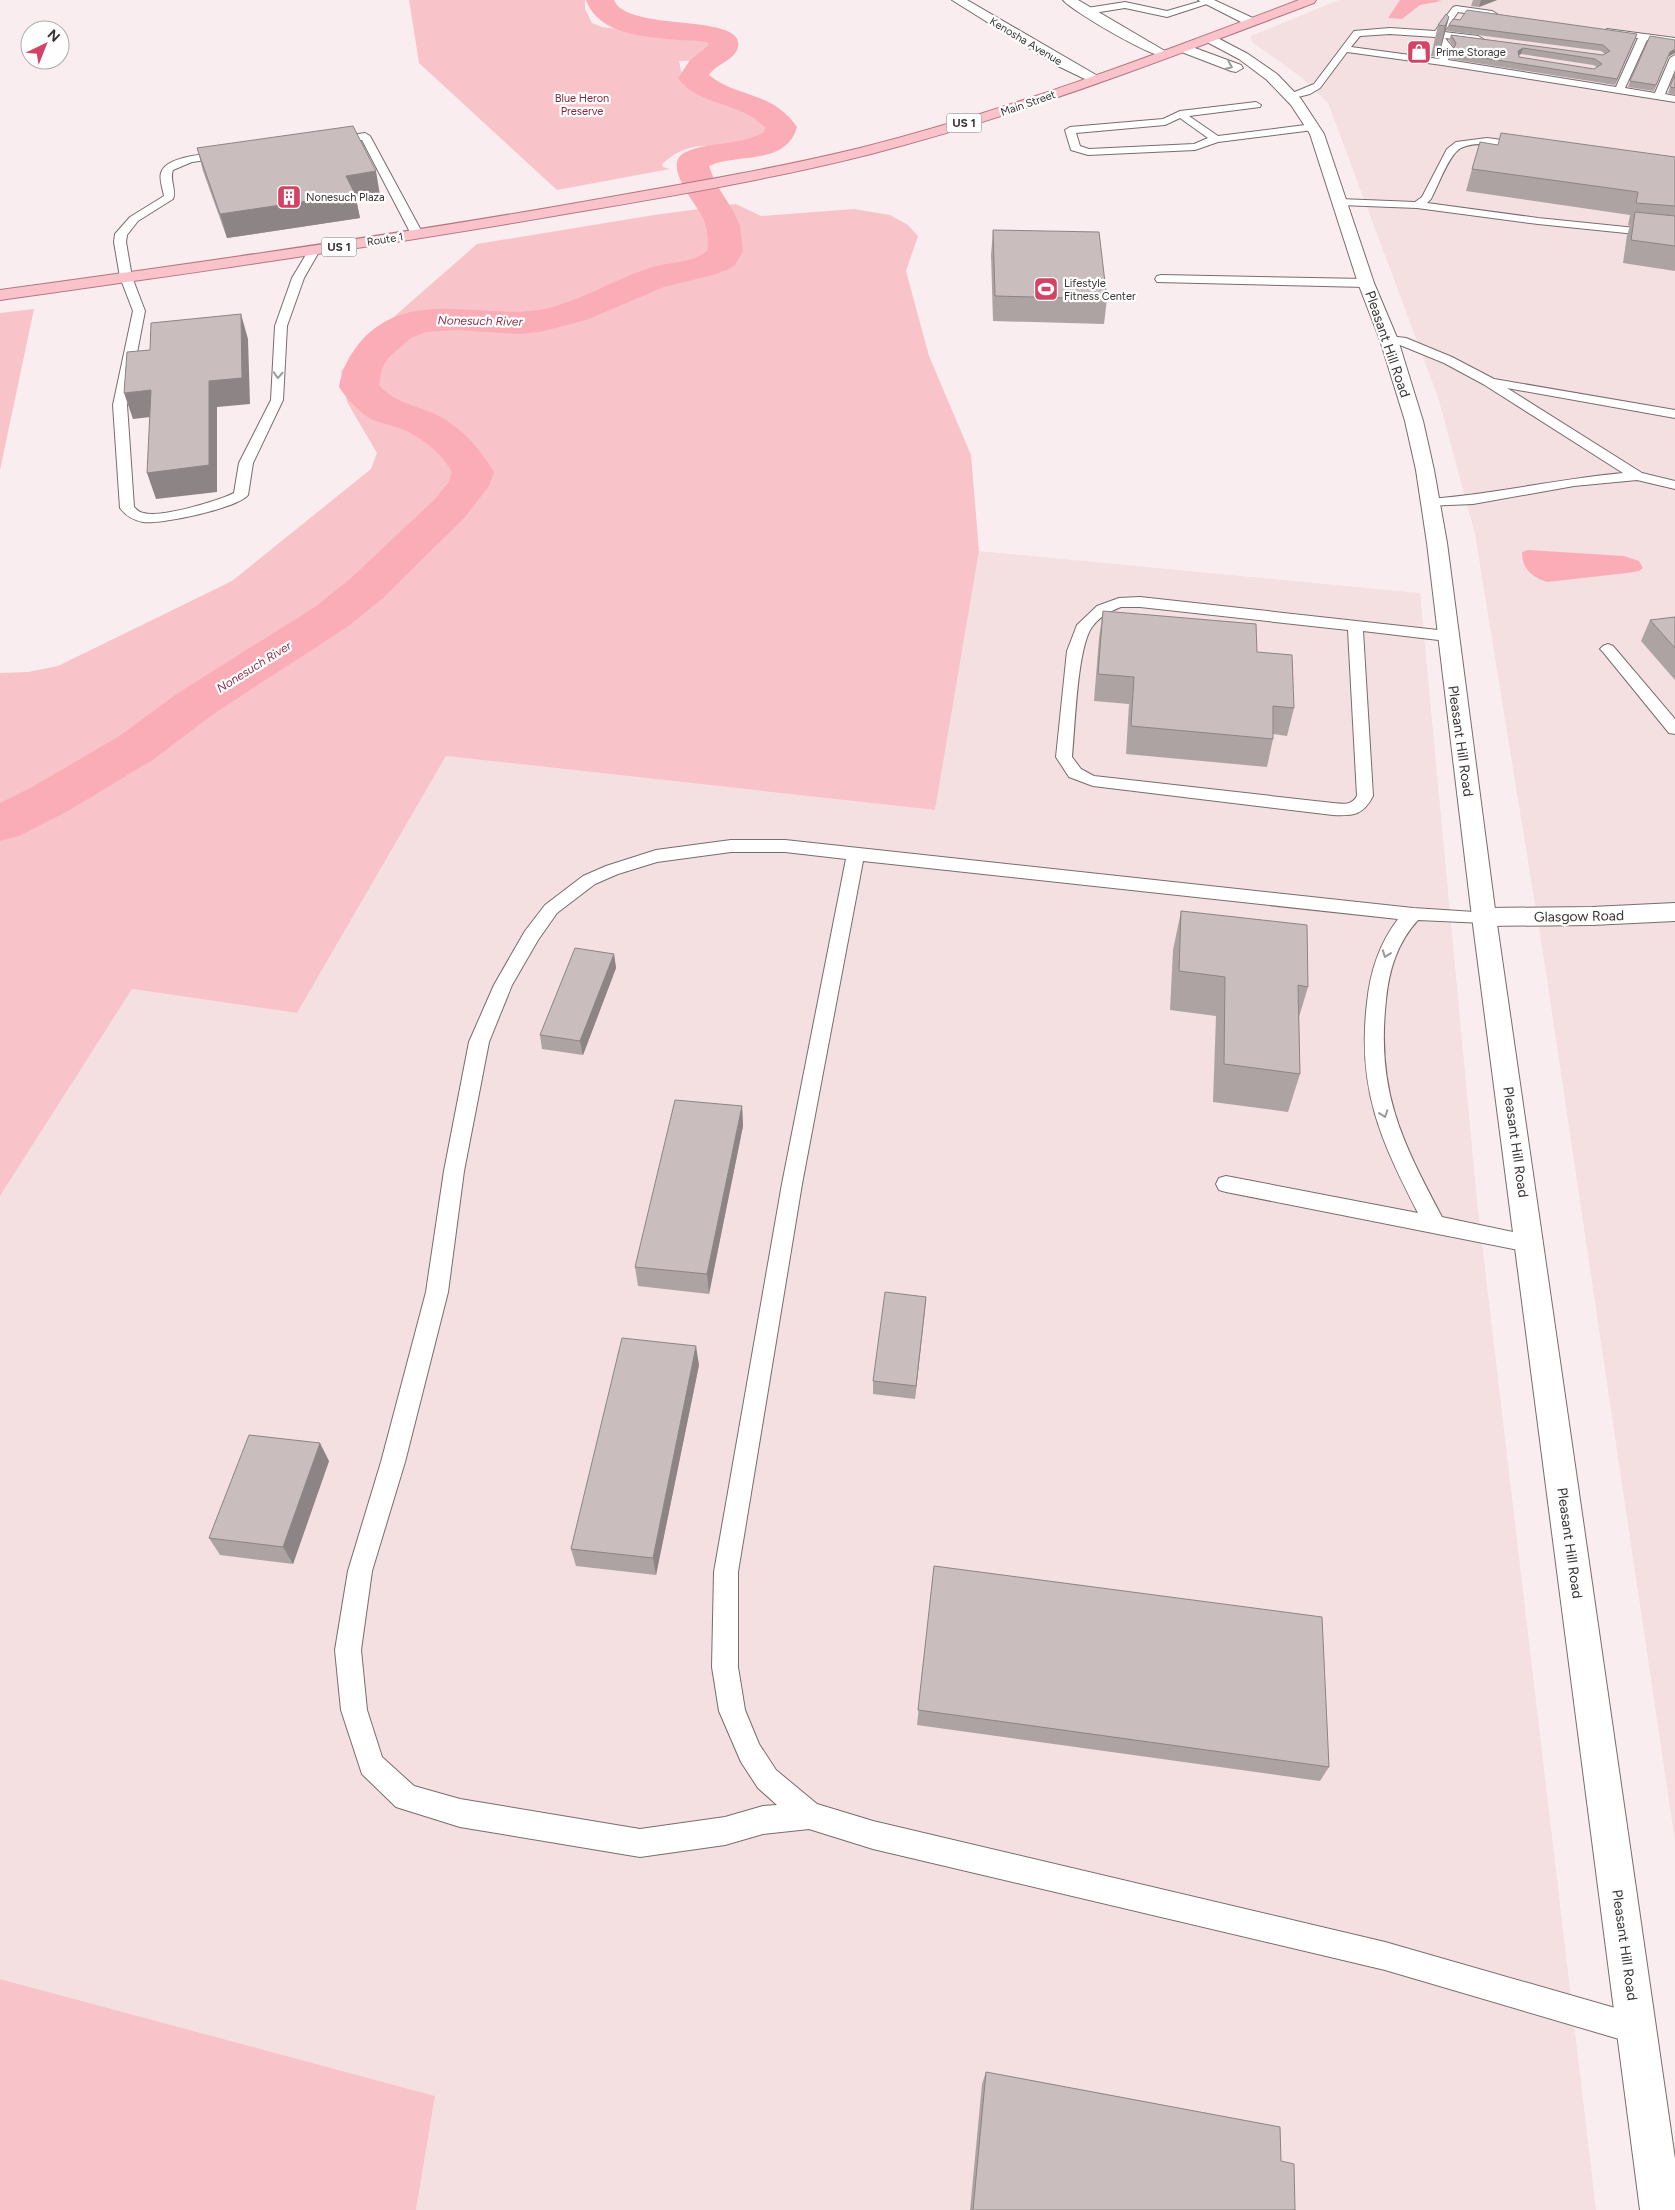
<svg xmlns="http://www.w3.org/2000/svg" width="1675" height="2210" font-family="Figtree,sans-serif">
<style>
.built{fill:#f4dfe1}
.green{fill:#f9c3ca}
.water{fill:#fbadb7}
.lines{fill:none;stroke-linecap:round;stroke-linejoin:round}
.river{fill:#fbadb7;fill-rule:evenodd}
.service-casing{stroke:#786d6e;stroke-width:2}
.minor-casing{stroke:#786d6e;stroke-width:2}
.tertiary-casing{stroke:#786d6e;stroke-width:2}
.primary-casing{stroke:#b47780;stroke-width:2}
.service{fill:#fff;fill-rule:evenodd}
.minor{fill:#fff;fill-rule:evenodd}
.tertiary{fill:#fff;fill-rule:evenodd}
.primary{fill:#fac3cb;fill-rule:evenodd}
.wall{fill:#ada3a3;fill-rule:evenodd}
.shaded-wall{fill:#8d8485}
.building{fill:#c9bdbe;stroke:#8d8485;fill-rule:evenodd}
.oneway{stroke:#9c9a9a}
.labels{text-anchor:middle;stroke-width:4.5;stroke-linejoin:round;paint-order:stroke}
.far-street-label{font-size:11px;fill:#393435;stroke:#fefefe}
.far-poi-label{font-size:11px;fill:#393435;stroke:#fefefe;text-anchor:start}
.far-park-label{font-size:11px;fill:#81283c;stroke:#fefefe}
.shield{fill:#fefefe;stroke:#747171;stroke-width:1}
.shield-label{font-size:12px;font-weight:bold;fill:#393435}
.far-water-label{font-size:12px;font-style:italic;fill:#8b3245;stroke:#fefefe}
.street-label{font-size:14px;fill:#393435;stroke:#fefefe}
</style>
<rect width="100%" height="100%" fill="#faedef"/>
<!-- built -->
<path class="built" d="M1339,0H1675V1841L1546,972L1475,534L1438,397L1328,103L1301,77L1252,42L1251,36Z
M979,551L1420,593L1477,1201L1596,2210H416L435,2096L0,1979V1196L132,989L297,1013L446,756L935,810Z"/>
<!-- green -->
<path class="green" d="M409,0H585V9L592,23L602,27C624,31 703,30 716,44L703,60L679,61L681,71L691,83L689,88L696,93L735,101L754,111L759,115L767,134L766,138C755,147 752,142 742,145C732,148 725,153 714,152L713,147C694,143 676,151 662,164L663,167L670,169L557,190L419,63Z
M736,204L761,216L854,209L890,215L908,225L918,236L906,271L929,356L971,455L979,551L935,810L446,756L297,1013L132,989L0,1196V673L28,672L58,666L232,581L371,469L377,453L347,402L341,371L364,343L477,244L654,215Z
M34,309L0,470V313Z
M0,1979L435,2096L416,2210H0Z"/>
<!-- water -->
<path class="water" d="M1400,0H1436L1442,1L1420,5L1402,19L1388,18Z
M1528,550L1624,556L1639,561L1643,568L1639,571L1627,573L1547,582C1532,577 1522,569 1522,552Z"/>
<g class="lines">
<!-- river -->
<path class="river" d="M586,0H614C627,34 753,11 737,50C732,61 715,65 709,75C739,99 771,90 797,127C786,166 738,153 709,166L715,182L734,212L740,226L743,251L735,265L729,269L713,275L664,287L586,320L540,332L519,334L457,330L426,332L411,338L388,358L382,368L379,385C396,403 409,403 430,412C459,424 478,446 494,472L489,486L465,517L382,599L347,627L212,715L154,759L68,811L19,836L0,841V803L32,787L118,737L178,693L315,607L350,579L435,499L448,483L452,472C441,452 420,436 399,428C389,424 378,423 369,418C357,410 347,399 339,387C342,368 350,354 362,340C410,288 480,319 539,310C576,304 616,278 653,267C670,262 693,263 707,251C709,242 707,226 703,218C696,203 660,163 686,152C711,141 740,146 764,132L765,128C742,101 698,107 678,78L690,60L708,46L709,43C700,40 690,41 681,40C648,37 599,36 586,0Z"/>
<defs>
<path id="service" d="M1205,0L1213,2L1167,17L1125,8L1087,14L1082,11L1087,8L1125,2L1167,11Z
M1456,6L1492,11L1497,14L1492,17L1458,12L1444,32L1478,36L1483,39L1478,42L1445,38L1453,48L1448,60L1616,87L1638,38L1607,33V29L1675,38V44L1647,40L1625,88L1655,93L1670,58L1675,55V70L1665,94L1675,96V102L1442,65L1347,52L1320,88L1310,94L1290,99L1285,96L1314,84L1354,31L1390,28L1435,31L1453,7ZM1390,34L1435,37L1443,48L1439,59L1351,47L1360,36Z
M1256,102L1261,105L1260,107L1189,116L1218,136L1313,124L1318,127L1313,130L1218,142L1195,150L1088,155L1071,150L1065,130L1070,127L1163,119L1180,111ZM1180,118L1208,138L1194,144L1089,149L1080,146L1076,133L1165,125Z
M365,133L370,136L423,234L421,236H413L411,234L362,140L331,144L326,141L331,138Z
M1487,138L1525,143L1530,146L1525,149C1507,147 1471,138 1457,151C1447,160 1438,186 1431,199L1427,203L1538,218L1675,232V238L1538,224L1417,208L1340,205L1334,202L1340,199L1415,202L1422,197L1447,149L1456,142Z
M225,152L229,153V157L192,162L173,170C169,180 177,190 173,199L138,221L127,235L126,242L132,277L145,311L127,405L134,507C137,510 140,513 144,513C161,518 218,501 234,493L239,463L271,400L275,326L292,278L310,248L314,247L320,250L304,278L287,326L283,400L253,463L248,495C238,508 160,525 143,522C133,520 126,516 120,508L113,405L133,311L120,277L114,242L115,234L130,217L164,196C163,189 159,180 161,173C166,155 210,154 225,152Z
M1161,275L1366,279L1372,283L1366,287L1157,282L1155,279L1157,276Z
M1389,336L1406,338L1452,357L1494,379L1675,410V418L1507,388L1642,473L1675,481V489L1637,480L1574,486L1473,504L1425,506L1423,503L1425,500L1430,499C1495,494 1558,479 1623,473L1483,384L1444,363L1400,345L1385,343L1383,340Z
M1140,597L1447,631L1452,633L1455,636L1452,639L1447,641L1363,631L1373,796C1363,815 1354,816 1333,815L1093,786L1069,777L1056,757L1067,651L1077,625L1097,606L1119,598ZM1121,607H1140L1348,630L1357,796C1351,806 1343,804 1333,803L1094,776L1081,769L1072,757C1075,728 1077,648 1092,627C1099,617 1110,611 1121,607Z
M1608,644L1613,646L1675,719V734L1669,733L1603,652L1600,649L1603,646Z
M731,840H785L1413,908L1490,913L1493,917L1490,921L1484,923L1418,920C1397,943 1389,970 1386,1000C1376,1090 1401,1140 1442,1217L1537,1237L1540,1243L1537,1249L1529,1252L1226,1192L1219,1190L1216,1184L1219,1178L1226,1176L1418,1213C1380,1139 1357,1088 1367,1003C1370,972 1379,944 1398,919L863,861L802,1184L738,1572V1667L745,1710L759,1744L776,1770L817,1804L873,1821L1385,1942L1636,2014L1646,2019L1651,2029L1646,2039L1636,2044L1385,1970L873,1849L809,1829L763,1834L725,1845L640,1857L460,1827L396,1807L362,1774L341,1710L335,1650L348,1571L381,1462L426,1292L444,1171L469,1042L494,985L525,931L545,905L583,876L606,866L656,850ZM731,852H785L846,859L782,1184L714,1572L712,1667L719,1711L741,1762L758,1788L777,1805L763,1806L725,1817L640,1829L460,1799L414,1786L382,1757L367,1710L361,1650L372,1571L405,1462L448,1292L464,1171L489,1042L512,985L538,940L557,913L595,884L618,874L657,862Z"/>
<path id="minor" d="M952,0H967L1103,79L1096,83L1091,82L1056,65Z
M1063,0H1078L1170,54L1168,57C1155,60 1072,11 1063,0Z
M1198,0H1214L1255,19L1257,22L1255,25H1247Z
M1675,903V921L1592,925L1484,926L1475,923L1472,917L1475,911L1484,908L1592,907Z"/>
<path id="tertiary" d="M1210,34L1248,54L1277,74L1301,99L1324,134L1374,283L1398,340L1423,421L1434,470L1447,543L1496,917L1675,2159V2210H1640L1472,917L1427,543L1416,470L1405,421L1380,340L1358,283L1310,134L1291,105L1267,80L1239,59L1205,41L1204,38Z
M1184,44L1241,65L1243,68L1236,72L1231,71L1179,51L1177,48Z"/>
<path id="primary" d="M1299,0H1316L1314,3C1168,58 1022,115 871,154C772,179 671,196 571,213C381,246 191,273 0,300V290C191,264 381,237 571,204C667,187 765,171 860,148C1010,110 1154,55 1299,0Z"/>
</defs>
<!-- service casing -->
<use href="#service" class="service-casing"/>
<!-- minor casing -->
<use href="#minor" class="minor-casing"/>
<!-- tertiary casing -->
<use href="#tertiary" class="tertiary-casing"/>
<!-- primary casing -->
<use href="#primary" class="primary-casing"/>
<!-- service -->
<use href="#service" class="service"/>
<!-- minor -->
<use href="#minor" class="minor"/>
<!-- tertiary -->
<use href="#tertiary" class="tertiary"/>
<!-- primary -->
<use href="#primary" class="primary"/>
</g>
<!-- wall -->
<path class="wall" d="M1473,0H1497L1479,7L1471,6Z
M1449,17L1441,48L1438,57L1431,56L1438,25Z
M1460,20L1637,34L1615,85L1451,59L1454,48L1449,40L1451,35L1603,55L1605,54L1601,51L1447,31L1449,25ZM1521,54L1593,65L1597,67L1594,69L1519,57V55Z
M1668,57L1654,91L1628,87L1630,81Z
M1675,74V95L1668,93Z
M1498,145L1675,157V271L1623,263L1627,235L1630,226L1628,225L1630,215L1466,191L1472,169Z
M197,148L380,195L356,199L360,218L227,238L203,171Z
M993,230L1107,299L1104,324L993,321L991,255Z
M1103,611L1257,652L1294,708L1287,736L1273,734V739L1267,767L1126,754L1129,704L1094,701L1099,638Z
M1675,617V680L1641,641L1650,620Z
M1181,911L1308,987L1299,1017L1300,1074L1288,1112L1213,1102L1216,1016L1170,1010L1173,950Z
M614,954L616,968L583,1055L542,1049L540,1035Z
M742,1106L743,1126L709,1294L638,1286L635,1267Z
M926,1297L915,1399L873,1394V1381Z
M699,1365L656,1575L576,1566L571,1549Z
M329,1461L293,1564L220,1555L209,1538Z
M934,1566L1329,1767L1320,1781L917,1725Z
M986,2072L1281,2161L1295,2210H970L982,2084Z"/>
<!-- shaded-wall -->
<path class="shaded-wall" d="M1481,0H1497L1479,7Z
M1449,17L1441,48L1438,57L1445,26Z
M1637,34L1635,40L1615,85L1617,79Z
M1523,48L1521,54L1516,57L1518,51Z
M1675,49V53L1668,57L1654,91L1670,52Z
M376,171L380,195L356,199L360,218L227,238L220,214L346,176Z
M241,314L248,339L250,404L217,407V492L156,499L147,473L209,381Z
M151,390L159,416L133,419L124,393Z
M614,954L616,968L583,1055L580,1041Z
M742,1106L743,1126L709,1294L707,1274Z
M926,1297L925,1310L915,1399L916,1386Z
M696,1346L699,1365L656,1575L653,1558Z
M320,1443L329,1461L293,1564L283,1547Z"/>
<!-- building -->
<path class="building" d="M1467,10L1637,34L1617,79L1452,53L1456,43L1451,35L1603,55L1610,51L1603,45L1449,25L1453,19L1460,20ZM1523,48L1595,59L1602,64L1594,69L1519,57L1518,51Z
M1446,14L1449,17L1445,26L1438,25Z
M1650,36L1675,40V49L1670,52L1656,85L1630,81Z
M1675,74V88L1670,87Z
M353,126L376,171L346,176L355,194L220,214L197,148Z
M1501,133L1675,157V206L1636,203L1638,192L1472,169L1480,142L1498,145Z
M1635,212L1675,216V246L1631,240Z
M993,230L1099,232L1107,299L995,296Z
M241,314L242,378L209,381V465L147,473L151,390L124,393L127,352L150,350L151,323Z
M1103,611L1256,624L1257,652L1292,655L1294,708L1273,706V739L1131,726L1134,677L1098,674Z
M1675,617V648L1650,620Z
M1181,911L1307,925L1308,987L1298,985L1300,1074L1224,1064L1225,977L1179,971Z
M575,948L614,954L580,1041L540,1035Z
M675,1100L742,1106L707,1274L635,1267Z
M885,1292L926,1297L916,1386L873,1381Z
M622,1338L696,1346L653,1558L571,1549Z
M249,1435L320,1443L283,1547L209,1538Z
M934,1566L1322,1617L1329,1767L918,1710Z
M986,2072L1280,2127L1281,2161L1294,2164L1295,2210H973Z"/>
<!-- one-way arrows -->
<defs><path id="oneway-chevron" d="M-2-3.5L2.5 0L-2 3.5" fill="none" stroke-width="1.6" stroke-linecap="round" stroke-linejoin="round" transform="scale(1.25)"/></defs>
<g class="oneway">
<use href="#oneway-chevron" transform="translate(1229 66) rotate(23)"/>
<use href="#oneway-chevron" transform="translate(278 375) rotate(93)"/>
<use href="#oneway-chevron" transform="translate(1386 954) rotate(110)"/>
<use href="#oneway-chevron" transform="translate(1384 1114) rotate(71)"/>
</g>
<!-- icons -->
<defs>
<symbol id="shop-square" viewBox="-11 -11 22 22"><rect x="-9" y="-9" width="18" height="18" rx="4" fill="#d34365" stroke="#fefefe"/><path d="M-5-2.5h2.3a2.7 3.5 0 0 1 5.4 0H5L5.5 6h-11ZM-1.5-2.5h3a1.5 2.3 0 0 0-3 0Z" fill="#fff"/></symbol>
<symbol id="building-square" viewBox="-11 -11 22 22"><rect x="-9" y="-9" width="18" height="18" rx="4" fill="#d34365" stroke="#fefefe"/><path d="M-4-6H4V6H1V3H-1V6H-4ZM-2.5-4.3h1.7v1.8h-1.7ZM.8-4.3h1.7v1.8H.8ZM-2.5-1h1.7V.8h-1.7ZM.8-1h1.7V.8H.8Z" fill="#fff"/></symbol>
<symbol id="stadium-square" viewBox="-11 -11 22 22"><rect x="-9" y="-9" width="18" height="18" rx="4" fill="#d34365" stroke="#fefefe"/><path d="M0-5a6.5 5 0 1 0 0 10a6.5 5 0 1 0 0-10ZM-3.5-1.8h7v3.6h-7Z" fill="#fff"/></symbol>
</defs>
<g fill-rule="evenodd">
<use href="#shop-square" x="1405" y="38" width="28" height="28"/>
<use href="#building-square" x="275" y="183" width="28" height="28"/>
<use href="#stadium-square" x="1032" y="275" width="28" height="28"/>
</g>
<g class="labels">
<!-- far-street labels -->
<g class="far-street-label">
<text transform="translate(1026 41) rotate(31)" y="4">Kenosha Avenue</text>
<text transform="translate(1028 103) rotate(-19)" y="4">Main Street</text>
<text transform="translate(385 239) rotate(-9)" y="4">Route 1</text>
</g>
<!-- far-poi labels -->
<g class="far-poi-label">
<text x="1436" y="56">Prime Storage</text>
<text x="306" y="201">Nonesuch Plaza</text>
<text x="1064" y="287">Lifestyle<tspan x="1064" dy="13">Fitness Center</tspan></text>
</g>
<!-- far-park labels -->
<g class="far-park-label">
<text x="582" y="102">Blue Heron<tspan x="582" dy="13">Preserve</tspan></text>
</g>
<!-- shield labels -->
<g class="shield">
<rect x="946.5" y="113.5" width="35" height="19" rx="4"/>
<rect x="321.5" y="237.5" width="35" height="19" rx="4"/>
</g>
<g class="shield-label">
<text x="964" y="127">US 1</text>
<text x="339" y="251">US 1</text>
</g>
<!-- far-water labels -->
<g class="far-water-label">
<text transform="translate(480 321) rotate(1)" y="4">Nonesuch River</text>
<text transform="translate(254 667) rotate(-32)" y="4">Nonesuch River</text>
</g>
<!-- street labels -->
<g class="street-label">
<text transform="translate(1388 344) rotate(71)" y="5">Pleasant Hill Road</text>
<text transform="translate(1461 741) rotate(82)" y="5">Pleasant Hill Road</text>
<text transform="translate(1579 916) rotate(-1)" y="5">Glasgow Road</text>
<text transform="translate(1516 1142) rotate(82)" y="5">Pleasant Hill Road</text>
<text transform="translate(1570 1543) rotate(82)" y="5">Pleasant Hill Road</text>
<text transform="translate(1625 1945) rotate(82)" y="5">Pleasant Hill Road</text>
</g>
</g>
<!-- north arrow -->
<g transform="translate(45 45) rotate(43)"><circle r="24" fill="#fefefe" stroke="#afadae"/>
<path d="M0-4L9 19L0 12L-9 19Z" fill="#d34365"/>
<text y="-8" font-size="14" font-weight="bold" text-anchor="middle" fill="#393435">N</text>
</g>
</svg>
